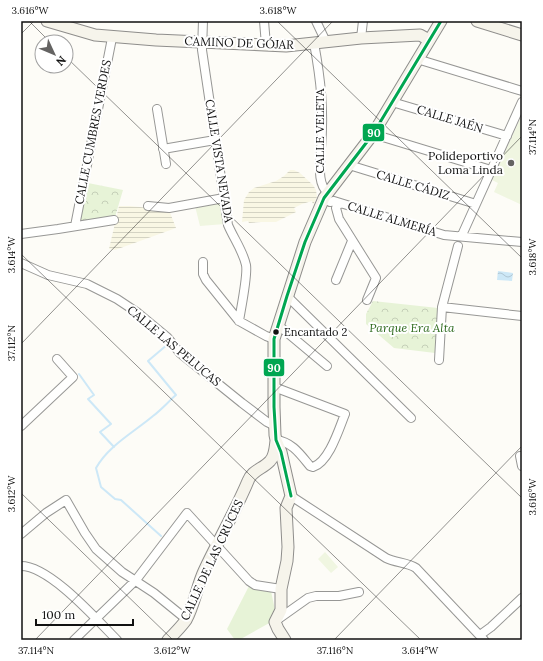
<svg xmlns="http://www.w3.org/2000/svg" width="543" height="661" font-family="Lora,serif">
<style>
.farmland{fill:url(#farmland-rules)}
.grass{fill:#e7f3d7}
.park{fill:url(#park-crowns)}
.pitch{fill:#f0f6e1}
.water{fill:url(#water-waves)}
.lines{fill:none;stroke-linecap:round;stroke-linejoin:round}
.stream{stroke:#cde8f7;stroke-width:2}
.street-casing{stroke:#979795;stroke-width:10}
.secondary-casing{stroke:#8e8d8b;stroke-width:13}
.street{stroke:#fffffe;stroke-width:8}
.secondary{stroke:#f6f4eb;stroke-width:11}
.bus-1-casing{stroke:#fff;stroke-width:6}
.bus-1{stroke:#00a651;stroke-width:3}
.ticks{fill:none;stroke:#111;stroke-width:1;stroke-opacity:0.45}
.poi-dot{fill:#646362;stroke:#fff;stroke-width:1.5}
.bus-dot{fill:#111;stroke:#fff;stroke-width:1.5}
.labels{text-anchor:middle;stroke-width:4;stroke-linejoin:round;paint-order:stroke}
.bus-label{font-size:11px;fill:#111;stroke:#fff;text-anchor:start}
.street-label{font-size:12px;fill:#111;stroke:#fff}
.poi-label{font-size:12px;fill:#111;stroke:#fff;text-anchor:end}
.park-label{font-size:12px;font-style:italic;fill:#2f6b1f;stroke:#fff}
.line-badge{stroke:#fff;stroke-width:1.5}
.badge-label{font-size:11px;text-anchor:middle;font-weight:bold;fill:#fff}
.neatline{fill:none;stroke:#111;stroke-width:1.5}
.ticks-label{font-size:10px;text-anchor:middle;fill:#111}
</style>
<defs>
<pattern id="farmland-rules" width="6" height="5" patternUnits="userSpaceOnUse"><rect width="6" height="5" fill="#f9f7e4"/><path d="M0 2.5h6" fill="none" stroke="#d4d3c3"/></pattern>
<pattern id="park-crowns" width="20" height="18" patternUnits="userSpaceOnUse"><rect width="20" height="18" fill="#e7f3d7"/><path d="M2 6a3 3 0 1 1 6 0M12 15a3 3 0 1 1 6 0" fill="none" stroke="#c5cfb8"/></pattern>
<pattern id="water-waves" width="16" height="10" patternUnits="userSpaceOnUse"><rect width="16" height="10" fill="#cde8f7"/><path d="M0 5q4-4 8 0t8 0" fill="none" stroke="#afc6d3"/></pattern>
</defs>
<rect width="100%" height="100%" fill="#fdfcf7"/>
<!-- farmland -->
<path class="farmland" d="M290,170H294L300,173L313,185L316,190L317,197L313,205L312,201L302,204L294,208L296,212L276,222H261L249,223L248,221L242,222L244,200L249,192L254,188L276,181L284,176Z
M119,206H130L169,210L176,228L115,250L109,249Z"/>
<!-- grass -->
<path class="grass" d="M249,586L271,591L275,610L273,621L239,640H235L227,629Z"/>
<!-- park -->
<path class="park" d="M88,183L123,190L115,217L79,222Z
M373,301L438,308L435,353L394,348L366,324V314Z"/>
<!-- pitch -->
<path class="pitch" d="M522,115V205L494,192L498,183L492,180Z
M222,201L225,224L200,226L195,206Z
M325,552L338,567L331,573L318,559Z"/>
<!-- water -->
<path class="water" d="M498,271L513,273L512,281L497,280Z"/>
<g class="lines">
<!-- stream -->
<path class="stream" d="M79,374L94,395L88,399L111,424L100,432L114,447
M161,536L121,500L115,499L101,487L96,468C108,446 134,432 153,416C161,410 168,402 176,395L148,361L168,344"/>
<defs>
<path id="street" d="M203,21L202,50L228,225C234,239 243,251 246,265C248,275 241,308 239,321
M264,21L266,45
M316,21L326,42
M361,38L363,21
M314,43C321,81 324,110 321,148C321,162 316,183 328,193
M417,59L522,91
M392,102L507,136
M157,109L166,164
M373,134L491,170
M163,149L215,140
M349,165L476,204
M324,198L330,202L334,201L444,235L522,242
M339,203L336,208L339,219L376,278L367,300
M148,206L169,208L224,198
M75,226L112,38
M21,234L58,229L114,220
M462,235L522,102
M203,262V274L206,280L239,321L266,336L274,339
M21,263L48,275L87,284L117,299L138,313L167,337L180,353L242,403L267,422L275,426
M336,280L352,241
M287,296L411,418
M442,307L522,316
M278,325L327,366
M439,360L442,307L458,246
M274,387L345,414C339,429 329,462 313,467L310,466C300,454 292,442 276,440
M21,426L73,377L57,359
M522,456H520L522,466
M291,496L386,558C396,563 407,562 416,568L484,640
M21,534L46,513L66,500L85,533L96,549L122,572L154,593L186,619
M21,566C50,566 97,620 117,640
M277,620L308,598L316,596H339L359,592
M480,635L491,627L522,598
M74,640L136,580L187,513L249,581L255,585L281,589"/>
<path id="secondary" d="M47,21L95,35L156,40L286,46L361,38L420,35L429,40
M477,21L522,35
M168,640C174,634 181,627 186,620C194,606 197,586 204,571C218,541 235,512 248,481C252,470 263,469 270,461C275,456 275,448 276,441
M285,640L278,629L275,622L281,610V589L287,561L288,547L286,508L291,496L281,452L276,440L275,435L274,407V339L305,242L324,198L373,134L441,21"/>
</defs>
<!-- street casing -->
<use href="#street" class="street-casing"/>
<!-- secondary casing -->
<use href="#secondary" class="secondary-casing"/>
<!-- street -->
<use href="#street" class="street"/>
<!-- secondary -->
<use href="#secondary" class="secondary"/>
<defs>
<path id="bus-1" d="M291,496L281,452L276,440L274,407V339L287,296L305,242L324,198L373,134L441,21"/>
</defs>
<!-- bus-1 casing -->
<use href="#bus-1" class="bus-1-casing"/>
<!-- bus-1 -->
<use href="#bus-1" class="bus-1"/>
</g>
<!-- ticks -->
<path class="ticks" d="M29,21L50,42M277,21L522,258M21,34L34,21M66,57L522,498M21,254L421,640M21,344L333,21M21,493L173,640M35,640L522,136M334,640L522,446"/>
<!-- markers -->
<circle class="poi-dot" cx="511" cy="163" r="4"/>
<circle class="bus-dot" cx="276" cy="332" r="3.5"/>
<g class="labels">
<!-- bus labels -->
<g class="bus-label">
<text x="284" y="336">Encantado 2</text>
</g>
<!-- street labels -->
<g class="street-label">
<text transform="translate(239 43) rotate(2)" y="4">CAMINO DE GÓJAR</text>
<text transform="translate(450 119) rotate(17)" y="4">CALLE JAÉN</text>
<text transform="translate(320 131) rotate(-90)" y="4">CALLE VELETA</text>
<text transform="translate(93 132) rotate(-79)" y="4">CALLE CUMBRES VERDES</text>
<text transform="translate(219 161) rotate(81)" y="4">CALLE VISTA NEVADA</text>
<text transform="translate(413 185) rotate(17)" y="4">CALLE CÁDIZ</text>
<text transform="translate(392 219) rotate(17)" y="4">CALLE ALMERÍA</text>
<text transform="translate(174 346) rotate(40)" y="4">CALLE LAS PELUCAS</text>
<text transform="translate(212 560) rotate(-65)" y="4">CALLE DE LAS CRUCES</text>
</g>
<!-- poi labels -->
<g class="poi-label">
<text x="503" y="160">Polideportivo<tspan x="503" dy="14">Loma Linda</tspan></text>
</g>
<!-- park labels -->
<g class="park-label">
<text x="412" y="332">Parque Era Alta</text>
</g>
</g>
<g class="line-badge">
<rect x="362" y="123" width="23" height="19" rx="4" fill="#00a651"/>
<rect x="263" y="358" width="22" height="19" rx="4" fill="#00a651"/>
</g>
<g class="badge-label">
<text x="374" y="137">90</text>
<text x="274" y="372">90</text>
</g>
<!-- border -->
<rect width="543" height="661" fill="none" stroke="#ffffff" stroke-width="44"/>
<!-- north arrow -->
<g transform="translate(54 54) rotate(134)"><circle r="19" fill="#ffffff" stroke="#a0a0a0"/>
<path d="M0-3L7 15L0 10L-7 15Z" fill="#646362"/>
<text y="-6" font-size="11" font-weight="bold" text-anchor="middle" fill="#111111">N</text>
</g>
<!-- scale -->
<path d="M36 619v6h97v-6" fill="none" stroke="#111111" stroke-width="2"/>
<text x="42" y="619" font-size="12" fill="#111111" stroke="#ffffff" stroke-width="3" paint-order="stroke">100 m</text>
<rect x="22" y="22" width="499" height="617" class="neatline"/>
<g class="ticks-label">
<text x="30" y="14">3.616°W</text>
<text x="278" y="14">3.618°W</text>
<text transform="translate(532 137) rotate(-90)" y="4">37.114°N</text>
<text transform="translate(11 255) rotate(-90)" y="4">3.614°W</text>
<text transform="translate(532 257) rotate(-90)" y="4">3.618°W</text>
<text transform="translate(11 343) rotate(-90)" y="4">37.112°N</text>
<text transform="translate(11 494) rotate(-90)" y="4">3.612°W</text>
<text transform="translate(532 497) rotate(-90)" y="4">3.616°W</text>
<text x="36" y="654">37.114°N</text>
<text x="172" y="654">3.612°W</text>
<text x="335" y="654">37.116°N</text>
<text x="420" y="654">3.614°W</text>
</g>
</svg>
